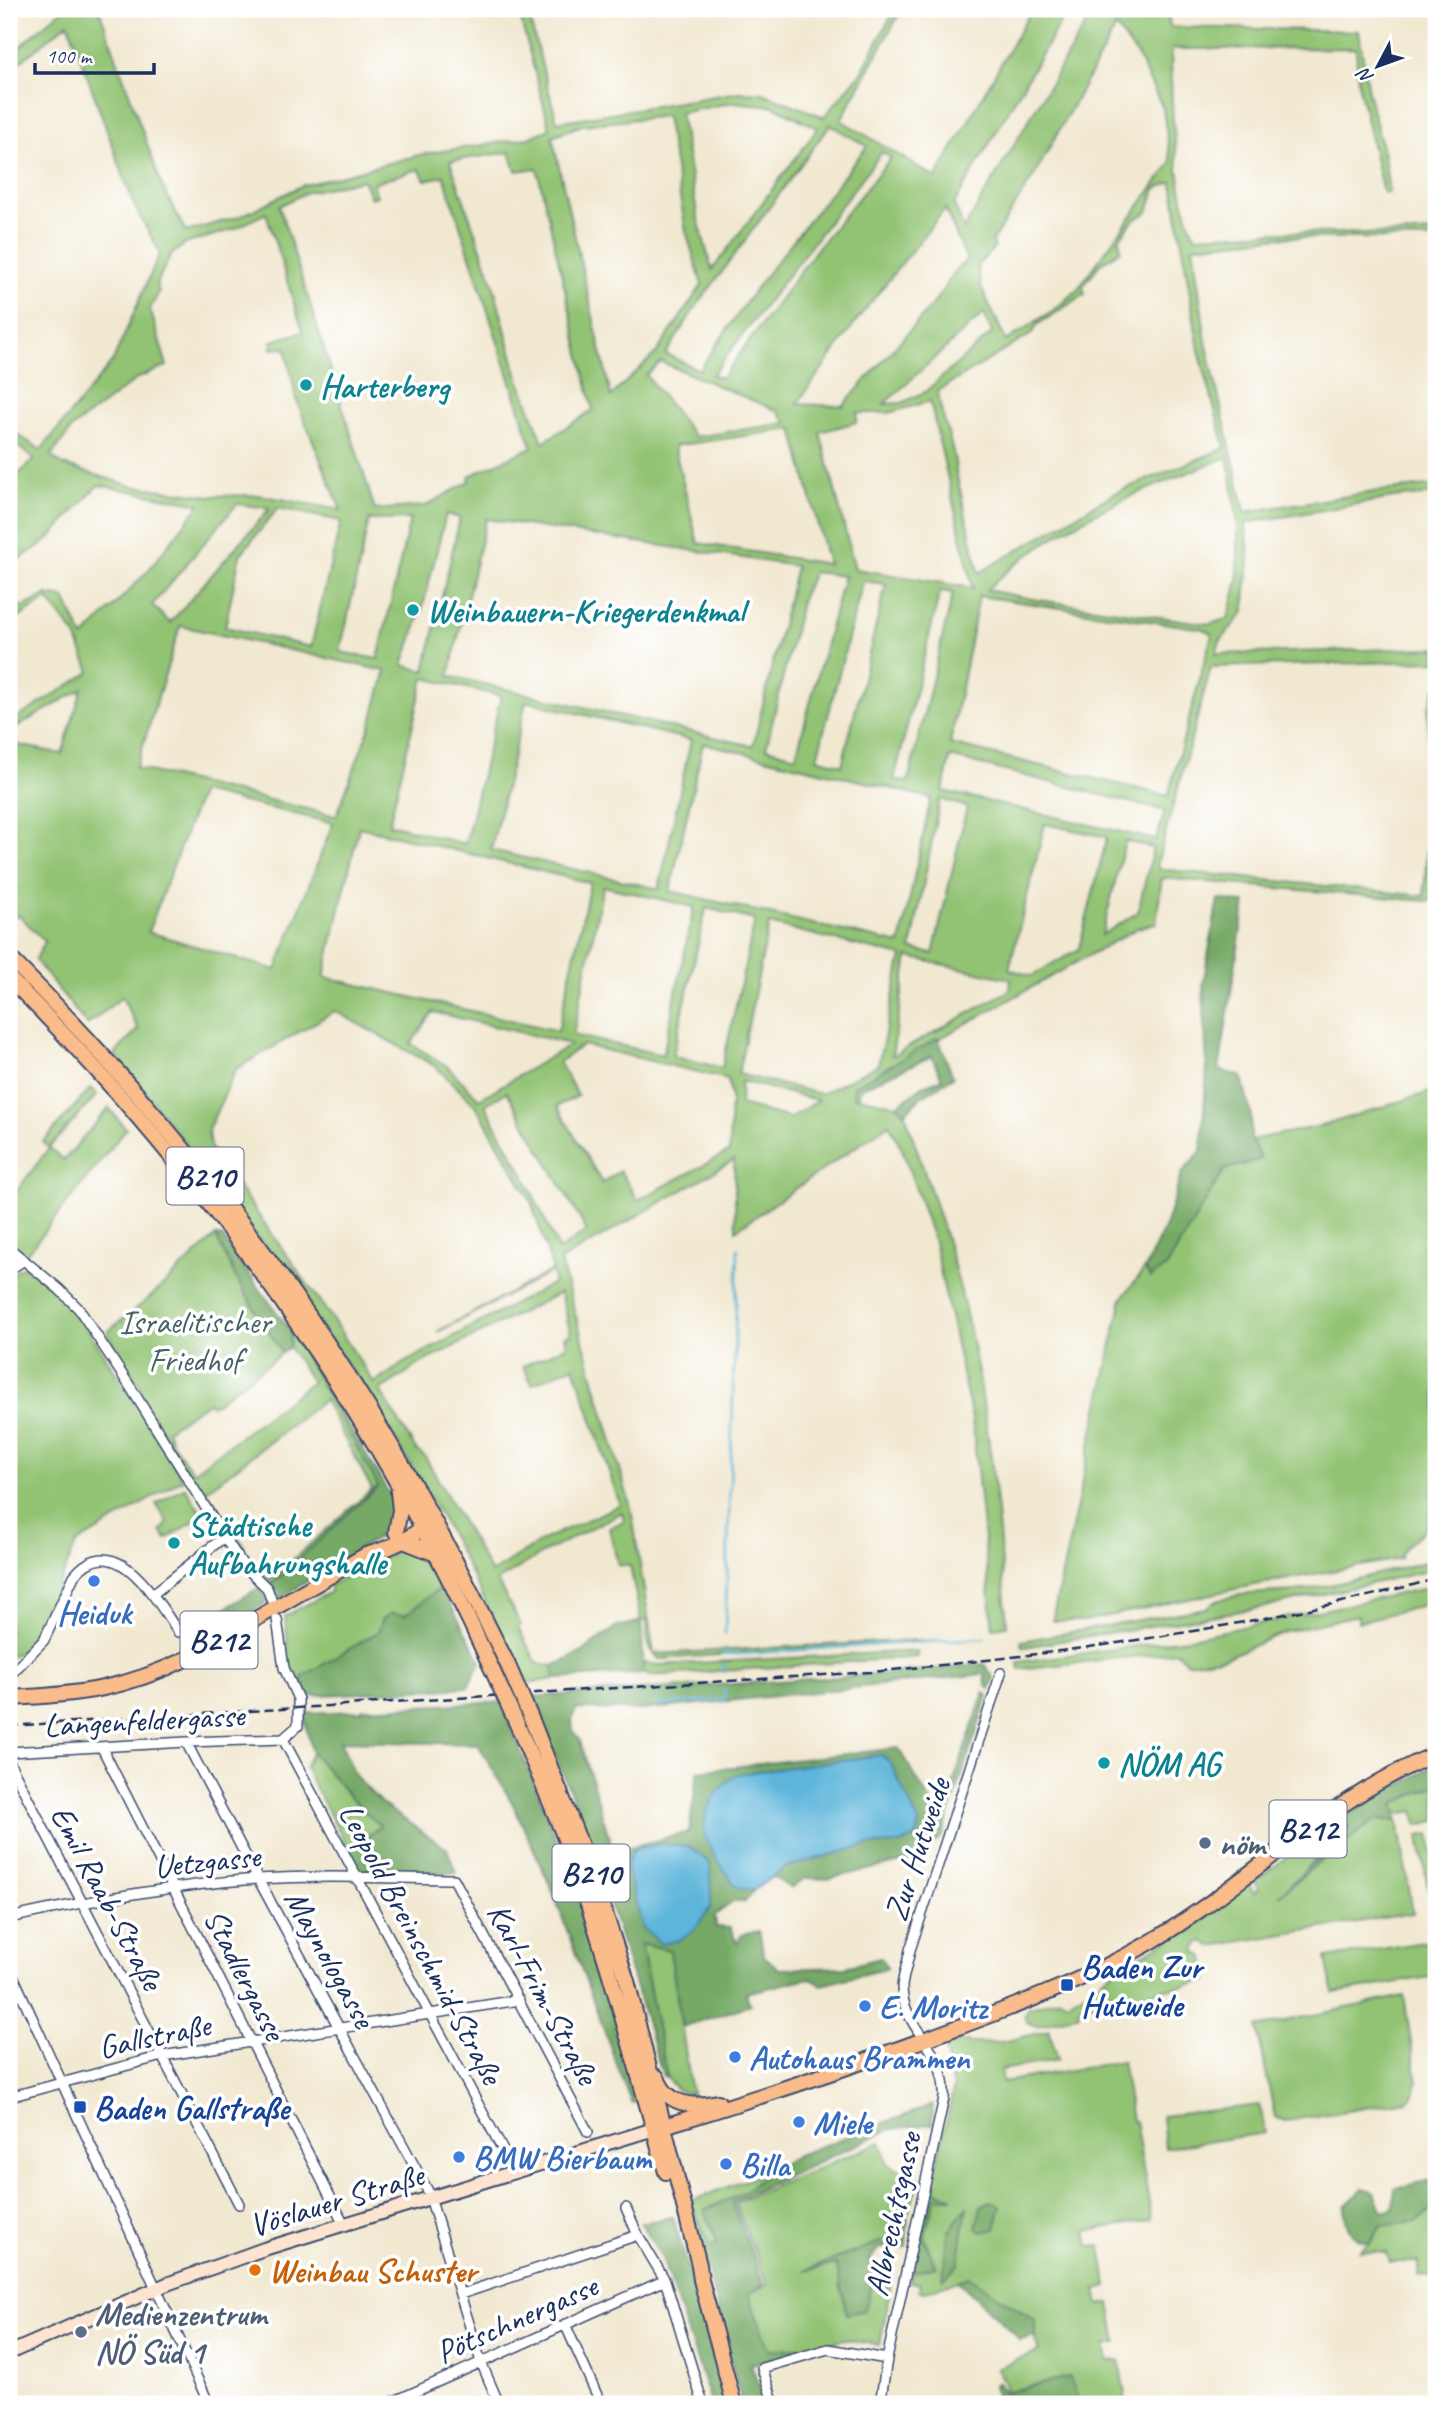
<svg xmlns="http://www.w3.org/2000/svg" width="1445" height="2413" font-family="Caveat,sans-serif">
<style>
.green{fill:#92c373;stroke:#567968;stroke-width:2;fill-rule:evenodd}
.forest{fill:#75a965;stroke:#486c62;stroke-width:2}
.water{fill:#5db5da;stroke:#3c729c;stroke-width:2}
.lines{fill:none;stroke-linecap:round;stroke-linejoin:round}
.stream{stroke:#5db5da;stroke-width:2.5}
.street-casing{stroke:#3b4b6f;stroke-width:12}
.secondary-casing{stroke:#3b4b6f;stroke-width:16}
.primary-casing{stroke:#3b4b6f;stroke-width:18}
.street{stroke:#fff;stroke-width:9}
.secondary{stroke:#fde4d0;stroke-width:12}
.primary{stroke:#f9bc8a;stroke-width:14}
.rail{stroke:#1b2f5e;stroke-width:2.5;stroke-dasharray:10 5;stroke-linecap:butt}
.primary-bridge-casing{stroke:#3b4b6f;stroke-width:18;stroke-linecap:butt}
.primary-bridge{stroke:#f9bc8a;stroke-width:14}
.culture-dot{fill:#0f9aa8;stroke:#fff;stroke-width:2.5}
.shop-dot{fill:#3f7fe0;stroke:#fff;stroke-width:2.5}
.service-dot{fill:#5c6f8a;stroke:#fff;stroke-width:2.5}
.transit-dot{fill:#1a4fb4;stroke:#fff;stroke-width:2.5}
.food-dot{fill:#e8710a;stroke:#fff;stroke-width:2.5}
.labels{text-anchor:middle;stroke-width:7;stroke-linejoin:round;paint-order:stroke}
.shield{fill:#fff;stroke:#5f6d8e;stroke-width:2}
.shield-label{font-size:32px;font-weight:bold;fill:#1b2f5e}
.culture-label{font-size:33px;font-weight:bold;fill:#0d838f;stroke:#fff;text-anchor:start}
.park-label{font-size:33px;fill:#456365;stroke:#fff}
.shop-label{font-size:33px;font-weight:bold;fill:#366cbe;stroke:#fff;text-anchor:start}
.street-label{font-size:33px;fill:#1b2f5e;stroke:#fff}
.service-label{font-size:33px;font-weight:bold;fill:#4e5e75;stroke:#fff;text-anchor:start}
.transit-label{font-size:33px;font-weight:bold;fill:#164399;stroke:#fff;text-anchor:start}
.food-label{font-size:33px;font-weight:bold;fill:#c56008;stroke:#fff;text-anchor:start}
</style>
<rect width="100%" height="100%" fill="#fff"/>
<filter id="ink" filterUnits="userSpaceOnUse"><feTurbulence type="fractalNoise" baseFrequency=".0143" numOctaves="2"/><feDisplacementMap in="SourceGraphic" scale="14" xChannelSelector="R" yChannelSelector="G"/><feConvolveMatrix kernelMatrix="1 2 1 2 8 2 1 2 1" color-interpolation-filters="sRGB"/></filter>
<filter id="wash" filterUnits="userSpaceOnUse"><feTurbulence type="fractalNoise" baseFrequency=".00686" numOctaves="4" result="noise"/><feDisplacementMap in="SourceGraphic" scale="28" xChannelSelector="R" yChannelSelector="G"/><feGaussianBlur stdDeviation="1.57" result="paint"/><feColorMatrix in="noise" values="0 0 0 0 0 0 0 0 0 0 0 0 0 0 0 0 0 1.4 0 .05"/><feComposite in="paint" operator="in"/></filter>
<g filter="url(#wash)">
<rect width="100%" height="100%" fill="#f1e8d0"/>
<!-- green -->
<path class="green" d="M63,9H99L162,186L186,232L241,216L301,186L423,154L528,138L550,129L518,9H527L557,122L739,92L763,93L824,117L860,74L895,9H902L841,120L936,178L1032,9H1068L954,204L964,229L1095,9H1168L1170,27L1359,31L1368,92L1384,155L1389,193H1383L1358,82L1356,48L1172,49C1169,91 1176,200 1195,236L1277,232L1395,234L1436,232V239L1281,237L1193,246L1206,342L1245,512L1380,491L1436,485V494L1393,498L1246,523L1249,559L1244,612L1220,641L1216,654L1436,648V661L1211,667L1157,864L1159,869L1424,896L1429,821L1428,709L1436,687V899L1427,901L1162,878L1156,923L1138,928L853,1087V1096L897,1105L905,1113C923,1170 945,1227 959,1285C988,1397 998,1512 1007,1626L993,1628L972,1419L934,1242L902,1149L889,1124L736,1230L734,1160L560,1261L631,1508L654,1654L921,1640V1642L659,1659C646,1648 647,1637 646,1621H641L630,1566L618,1565L609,1528L624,1521L622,1512L545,1552L497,1581L521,1625L518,1628L537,1663L553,1666L555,1679L522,1684C426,1451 270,1249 115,1054L138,1029L122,997L87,1025L35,960L45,942L20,916L9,917V743L62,754L82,689L15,728L9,743V723L90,672L76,636L48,599L18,618L9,602V588L21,608L46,595L65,598L83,638L147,572L200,504L98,485L48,540L9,566V483L35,459L9,440V429L41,450L113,361L160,253L134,205L68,23L9,71V56ZM1116,27L1137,55L1163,108L1171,163L1076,291L1055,309L1006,341L981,287L977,266L995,247L992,241L1035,174ZM734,102L773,106L818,128L712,270L698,219L680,113ZM666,116L686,231L702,285L657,352L611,396L552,136L582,125ZM830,125L867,146L756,288L699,370L666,354L693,311ZM510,152L516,171L537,168L593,410L543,442L517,374L493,283L450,161ZM882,152L891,158L819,246L722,378L712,375ZM419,169L425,180L444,176L532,447L469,476L470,481L425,506L375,510L279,206L307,192L363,180L371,198L377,196L373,183ZM1172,182L1199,350L1225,448L1115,493L979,573L956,472C955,444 940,419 938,391L1033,333L1037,325L1085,294L1083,287L1100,264L1121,250L1119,239L1134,220L1148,212L1155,189ZM945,209L967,260L957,269L934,303L843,406L797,404L857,320ZM266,213L303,332L272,341V349L286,348L296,399L341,510L258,495L211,496L132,486L63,465L51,456L73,427L138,378L167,366L150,309L159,292L156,284L171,255L185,244L234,229ZM984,313L992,333L925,392L902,403L884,404ZM661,362L778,411L787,423L695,437L646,375ZM930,401L973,588L855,569L820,432L857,422V413H889ZM793,429L828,564L698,543L674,446ZM1228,457L1238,524V581L1228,619L1209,624L1032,599L987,590C1052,524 1143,490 1228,457ZM237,504L270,508L170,623L152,605ZM278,508L341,521L311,647L225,627L240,555ZM446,514L460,518L425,671L403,665L423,606ZM410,519L378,659L340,652L369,520ZM486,519L796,566L753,746L449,676ZM813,572L844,576L796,756L766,748L802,598ZM863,581L886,584L842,765L817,758ZM940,591L953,593L908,782L894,780ZM979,596L1204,629L1212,634L1168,796L950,744ZM180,626L386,671L371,724L336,816L136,768ZM424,678L501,696L465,844L389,824ZM526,701L691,740L659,889L491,850ZM703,743L931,798L900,944L670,891ZM950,757L1165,811L1156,840L943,791ZM201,792L333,823L276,970L148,932ZM940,799L967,807L933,954L911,949ZM1045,824L1107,837L1079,949L1032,976L1009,969ZM359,827L590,883L558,1031L324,977ZM1125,841L1153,848L1138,912L1102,935ZM603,886L694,907L663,1055L573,1035ZM706,908L755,920L722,1068L673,1056ZM769,924L902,956L878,1065L821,1094L738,1074ZM908,957L1011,979L1010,990L892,1056ZM335,1011L435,1066L477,1107L531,1201L553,1270L437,1332L552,1272L554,1283L407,1361L374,1383L331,1317L210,1147L208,1130L236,1069ZM433,1012L570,1044V1045L479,1099L447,1066L411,1044ZM583,1045L728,1079L731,1099L729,1152L638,1200L620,1171L602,1183L557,1106L578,1096L559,1062ZM741,1081L817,1100V1101L790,1118L740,1105ZM507,1092L587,1231L559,1250L527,1181L485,1105ZM560,1293L571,1334L565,1336L567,1346L523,1366L532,1384L574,1366L620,1505L545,1539L491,1573L425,1457L416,1450L380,1390L423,1362Z
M91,1088L97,1095L49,1148L64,1160L109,1108L126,1129L24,1257L9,1244V1201L49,1148L43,1142Z
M1436,1090V1476C1428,1490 1435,1510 1427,1525C1420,1539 1403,1543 1400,1559L1254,1585L1085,1621H1052L1122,1298L1145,1269L1151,1277L1167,1266L1224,1170L1261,1159L1251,1140L1325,1125Z
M216,1236L236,1278L282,1353L212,1406L208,1402L167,1430L172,1443L193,1472L312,1382L289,1347L291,1332L307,1354L305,1356L379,1486L273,1583L272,1587L245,1560L189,1476L138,1391L141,1388L107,1332L147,1300ZM324,1400L372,1489L270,1580L255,1559L251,1562L242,1543L206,1491Z
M24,1266L57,1291L79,1315L183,1479L76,1544L35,1642L9,1658V1276Z
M185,1487L203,1516L166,1539L161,1531L168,1523L156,1504Z
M407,1548C428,1554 433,1569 441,1587L405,1615L383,1619L378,1632L302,1677L303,1682L295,1683L289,1663L285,1616L330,1592V1585L395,1550Z
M1433,1560L1436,1561V1569L1270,1606L1023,1647L1021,1641L1206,1608C1228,1588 1283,1595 1311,1589C1352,1581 1393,1570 1433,1560Z
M1436,1586V1594L1426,1597L1424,1605L1358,1622V1615L1287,1631L1227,1657L1187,1663L1177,1652L1019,1669L1018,1662L1186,1639Z
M917,1651L918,1657L650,1676L644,1673L643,1663L659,1665Z
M312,1752L350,1797L380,1826L349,1850L305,1768Z
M1436,1785V1821L1417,1825L1414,1811L1397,1814L1394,1803Z
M1337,1819L1308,1853L1354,1822L1290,1885L1376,1819L1398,1821L1413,1913L1211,1946L1203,1941L1198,1944L1196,1951L1204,1957L1208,1981L1079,2006L1080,2014L1036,2026L1027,2022L1024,2015L1027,2009L1060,1998L1067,2002L1089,1990L1106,1976L1200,1921L1249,1885L1254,1893L1258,1890L1255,1881Z
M1430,1834L1436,1875L1435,1930L1419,1836Z
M1436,1940V1976L1333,1993L1326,1958Z
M641,1944L670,1950L692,2095L677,2090L667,2078Z
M1404,1996L1417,2083L1414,2095L1407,2101L1285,2121L1275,2117L1257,2027Z
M1049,2030L1058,2060L1001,2070L1003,2082L1122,2061L1132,2121H1135L1152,2220L1086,2231L1089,2247L1101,2246L1107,2286L1096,2289L1099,2305L1110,2303L1117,2343L1105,2345L1108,2361L1119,2360L1126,2401L1114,2404H1080L1069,2377L1003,2393L1006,2388L997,2368L1039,2351L1035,2340V2320L969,2278L922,2292L919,2291L920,2284L910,2282L912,2273L935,2266L924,2237L935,2198H951L931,2189L954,2087L944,2046C955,2039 964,2043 977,2043C1001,2045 1026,2036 1049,2030Z
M1260,2105L1265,2133L1165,2148L1162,2116Z
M881,2142L888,2165L920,2179L901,2234L811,2269L836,2264L889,2294L880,2345L843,2339L824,2346L769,2350L748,2293L767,2284L735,2203Z
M770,2171L743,2193L705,2210L718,2244L709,2246L696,2211L692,2209L688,2202Z
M1436,2208V2293L1434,2277L1418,2276V2262H1390L1387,2253L1360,2251L1374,2238L1380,2226L1415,2222Z"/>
<!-- forest -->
<path class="forest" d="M1218,899L1245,903L1219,1070L1242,1077L1251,1115V1139L1261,1159L1224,1170L1167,1266L1150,1278L1145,1269L1166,1224L1182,1173L1201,1151L1207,1069L1203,985Z
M938,1038L953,1077L921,1097L905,1113L897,1105L923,1086L942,1079L932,1056L861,1088L858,1098L853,1096V1087Z
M216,1236L222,1237L291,1332L289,1347L282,1353L236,1278Z
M307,1354L391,1497C392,1515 390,1522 380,1536L277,1600L272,1587L273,1583L378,1486L305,1355Z
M260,1587L267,1602L190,1648L180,1645L185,1634Z
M441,1587L481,1661L468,1687L306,1696L302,1677L378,1632L383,1619L391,1613L405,1615Z
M641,1621L644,1673L555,1679L553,1666L579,1654L615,1628Z
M984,1664L994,1678L990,1689L986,1684L985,1674L642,1710L576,1709L572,1718L573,1732L579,1738L612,1847L626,1848L689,1832L698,1771L898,1748L941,1819L984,1692L988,1696L942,1836L919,1858L827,1879L806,1878L791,1888L773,1877L786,1867L867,1845L900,1844L891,1764L737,1888L754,1890L745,1902H733L715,1915L716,1927L730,1928L737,1943L742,1935L759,1931L764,1956L779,1969L845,1967L881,1958L887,1968L822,1985L809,1978L746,1993L750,2005L682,2027L670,1950L641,1944L667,2078L663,2076L601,1875L573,1798L531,1697L871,1675Z
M500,1702C556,1832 607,1964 639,2102L631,2103L551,1887L513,1804L478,1744L340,1741L356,1777L382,1804L447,1849L456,1873L359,1871L349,1850L380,1826L350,1797L312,1752L303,1713L362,1711V1709Z
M1436,1765V1785L1394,1803L1398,1821L1376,1819L1321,1860L1279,1896L1350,1826L1306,1855L1337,1819Z
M933,2105L932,2124L891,2129L732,2202L764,2286L748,2293L769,2350L824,2346L751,2364L765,2404H742L692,2209L696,2211L709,2246L718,2244L704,2210L743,2193L770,2171L797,2155Z
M1436,2179V2208L1415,2222L1380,2226L1369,2243C1349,2239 1345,2224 1345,2206L1363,2189L1375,2193L1383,2212L1393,2209L1395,2188Z
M931,2189L953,2198H935L924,2237L935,2266L912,2273Z
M992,2201L1001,2206L995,2229L982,2232L976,2228L981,2207Z
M967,2206L958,2265L943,2279L948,2233Z
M673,2217L727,2404H712L662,2258L641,2223Z
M908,2218L906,2247L880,2248L871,2258L872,2270L892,2276L889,2294L872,2284L865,2310L847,2314L836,2264L804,2271L901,2234Z
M969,2277L1035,2320V2336L1019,2340L1016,2335L958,2281Z
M1070,2377L1080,2404H998L994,2385L998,2382L1004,2393Z"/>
<!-- water -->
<path class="water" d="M882,1755L891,1764L919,1823L916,1837L900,1844L867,1845L786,1867L754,1890L737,1888C728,1874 705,1847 704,1830C703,1807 720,1786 737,1774Z
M663,1844L690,1847L710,1863L711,1907L693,1931L677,1941L661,1944L643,1928L626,1866L634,1849Z"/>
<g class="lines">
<!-- stream -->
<path class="stream" d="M725,1634L738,1249
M724,1650V1655L985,1638
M724,1665V1672
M656,1705L725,1700L724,1689"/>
</g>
</g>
<g filter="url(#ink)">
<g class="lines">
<defs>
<path id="street" d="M9,1248L59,1289L79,1309L131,1388L224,1537L243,1565L267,1588L271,1599
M9,1270L23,1261
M153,1594L224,1537
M277,1619L284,1668L298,1699V1726L283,1739
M9,1676L44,1640L74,1576C115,1525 158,1602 178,1632
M283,1739L515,2173
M186,1742L258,1879L428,2191L481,2362L499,2404
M102,1748L344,2224
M9,1752L186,1742L283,1739
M9,1762L239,2204
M9,1918C91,1900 173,1885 257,1879C322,1875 389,1878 454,1879L588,2132
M9,1967L209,2404
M9,2097L162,2056L519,2000
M626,2208L638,2235L665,2280L703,2404
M461,2294L638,2235
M565,2324L601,2404
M388,2404L665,2280
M774,2404L762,2368L828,2349L887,2359
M880,2404L887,2359L944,2098C947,2048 902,2030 902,1987C903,1975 908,1962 910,1950L1001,1673"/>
<path id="secondary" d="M9,2353L167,2284L264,2249L654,2129"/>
<path id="primary" d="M9,957C160,1108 294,1277 401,1462C439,1527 473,1595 507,1663
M9,978C207,1176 375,1409 490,1665
M396,1532L400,1510L398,1492
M401,1540L436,1554
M9,1698C79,1695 126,1689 190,1657L366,1555C385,1550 415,1538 427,1522
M533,1723L593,1876L627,1981L699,2265L701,2280L734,2404
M517,1724C535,1767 554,1809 570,1852C608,1957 635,2065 666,2172
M657,2077C666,2105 692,2108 718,2102
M654,2129C746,2102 836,2072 926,2039C1002,2011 1079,1984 1149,1943C1248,1885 1329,1797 1436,1754"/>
</defs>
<!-- street casing -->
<use href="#street" class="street-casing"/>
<!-- secondary casing -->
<use href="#secondary" class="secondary-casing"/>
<!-- primary casing -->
<use href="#primary" class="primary-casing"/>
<!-- street -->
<use href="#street" class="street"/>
<!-- secondary -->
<use href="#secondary" class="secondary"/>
<!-- primary -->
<use href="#primary" class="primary"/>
<!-- rail -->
<path class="rail" d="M9,1726L872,1672C1062,1654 1251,1628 1436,1579"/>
<defs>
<path id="primary-bridge" d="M507,1663L533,1723
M490,1665L517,1724"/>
</defs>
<!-- primary-bridge casing -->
<use href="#primary-bridge" class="primary-bridge-casing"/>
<!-- primary-bridge -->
<use href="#primary-bridge" class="primary-bridge"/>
</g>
</g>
<!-- markers -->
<g class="culture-dot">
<circle cx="306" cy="385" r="7"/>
<circle cx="413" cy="610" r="7"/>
<circle cx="174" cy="1543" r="7"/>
<circle cx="1104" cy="1763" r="7"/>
</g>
<g class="shop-dot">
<circle cx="94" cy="1581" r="7"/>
<circle cx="865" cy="2006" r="7"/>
<circle cx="735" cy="2057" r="7"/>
<circle cx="799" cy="2122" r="7"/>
<circle cx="459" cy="2157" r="7"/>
<circle cx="726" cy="2164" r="7"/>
</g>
<g class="service-dot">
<circle cx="1205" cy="1843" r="7"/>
<circle cx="81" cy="2332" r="7"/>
</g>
<g class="transit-dot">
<rect x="1060" y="1978" width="14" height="14" rx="3.5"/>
<rect x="73" y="2100" width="14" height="14" rx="3.5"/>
</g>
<circle class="food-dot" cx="255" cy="2270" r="7"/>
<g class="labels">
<!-- shield labels -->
<g class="shield">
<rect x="166.5" y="1147.5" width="77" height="57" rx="5"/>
<rect x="180.5" y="1611.5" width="77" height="57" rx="5"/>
<rect x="1269.5" y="1800.5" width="77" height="57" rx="5"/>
<rect x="552.5" y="1844.5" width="77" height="57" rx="5"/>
</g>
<g class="shield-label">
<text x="205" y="1187">B210</text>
<text x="219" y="1651">B212</text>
<text x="1308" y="1840">B212</text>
<text x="591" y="1884">B210</text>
</g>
<!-- culture labels -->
<g class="culture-label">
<text x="320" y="397">Harterberg</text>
<text x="427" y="622">Weinbauern-Kriegerdenkmal</text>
<text x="188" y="1536">Städtische<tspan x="188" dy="38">Aufbahrungshalle</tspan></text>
<text x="1118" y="1775">NÖM AG</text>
</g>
<!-- park labels -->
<g class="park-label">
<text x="195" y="1333">Israelitischer<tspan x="195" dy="38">Friedhof</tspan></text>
</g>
<!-- shop labels -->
<g class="shop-label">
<text x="94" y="1624" text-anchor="middle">Heiduk</text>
<text x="879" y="2018">E. Moritz</text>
<text x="749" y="2069">Autohaus Brammen</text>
<text x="813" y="2134">Miele</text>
<text x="473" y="2169">BMW Bierbaum</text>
<text x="740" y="2176">Billa</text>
</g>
<!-- street labels -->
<g class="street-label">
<text transform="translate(144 1719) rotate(-3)" y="12">Langenfeldergasse</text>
<text transform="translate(916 1849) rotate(-72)" y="12">Zur Hutweide</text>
<text transform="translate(207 1860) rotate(-6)" y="12">Uetzgasse</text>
<text transform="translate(108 1897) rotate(62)" y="12">Emil Raab-Straße</text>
<text transform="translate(422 1943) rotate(62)" y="12">Leopold Breinschmid-Straße</text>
<text transform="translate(331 1958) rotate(61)" y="12">Maynologasse</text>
<text transform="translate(246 1974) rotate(63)" y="12">Stadlergasse</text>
<text transform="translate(544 1993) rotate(62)" y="12">Karl-Frim-Straße</text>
<text transform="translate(154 2035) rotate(-12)" y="12">Gallstraße</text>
<text transform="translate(336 2199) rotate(-17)" y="12">Vöslauer Straße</text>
<text transform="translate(892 2214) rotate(-78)" y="12">Albrechtsgasse</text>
<text transform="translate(516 2318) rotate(-24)" y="12">Pötschnergasse</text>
</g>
<!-- service labels -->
<g class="service-label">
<text x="1219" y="1855">nöm</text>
<text x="95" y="2325">Medienzentrum<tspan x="95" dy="38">NÖ Süd 1</tspan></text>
</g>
<!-- transit labels -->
<g class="transit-label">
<text x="1081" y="1978">Baden Zur<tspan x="1081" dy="38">Hutweide</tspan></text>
<text x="94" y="2119">Baden Gallstraße</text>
</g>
<!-- food labels -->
<g class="food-label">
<text x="269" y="2282">Weinbau Schuster</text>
</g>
</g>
<!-- margin -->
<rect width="1445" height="2413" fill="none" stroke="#fff" stroke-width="35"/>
<!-- north arrow -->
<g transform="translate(1378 66) rotate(229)" stroke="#ffffff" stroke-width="5" paint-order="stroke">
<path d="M0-5L12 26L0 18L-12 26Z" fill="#1b2f5e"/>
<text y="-10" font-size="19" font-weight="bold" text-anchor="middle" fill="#1b2f5e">N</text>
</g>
<!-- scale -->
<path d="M35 63v10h119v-10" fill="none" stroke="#1b2f5e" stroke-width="3.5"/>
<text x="46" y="63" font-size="21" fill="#1b2f5e" stroke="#ffffff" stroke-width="5" paint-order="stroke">100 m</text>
</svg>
